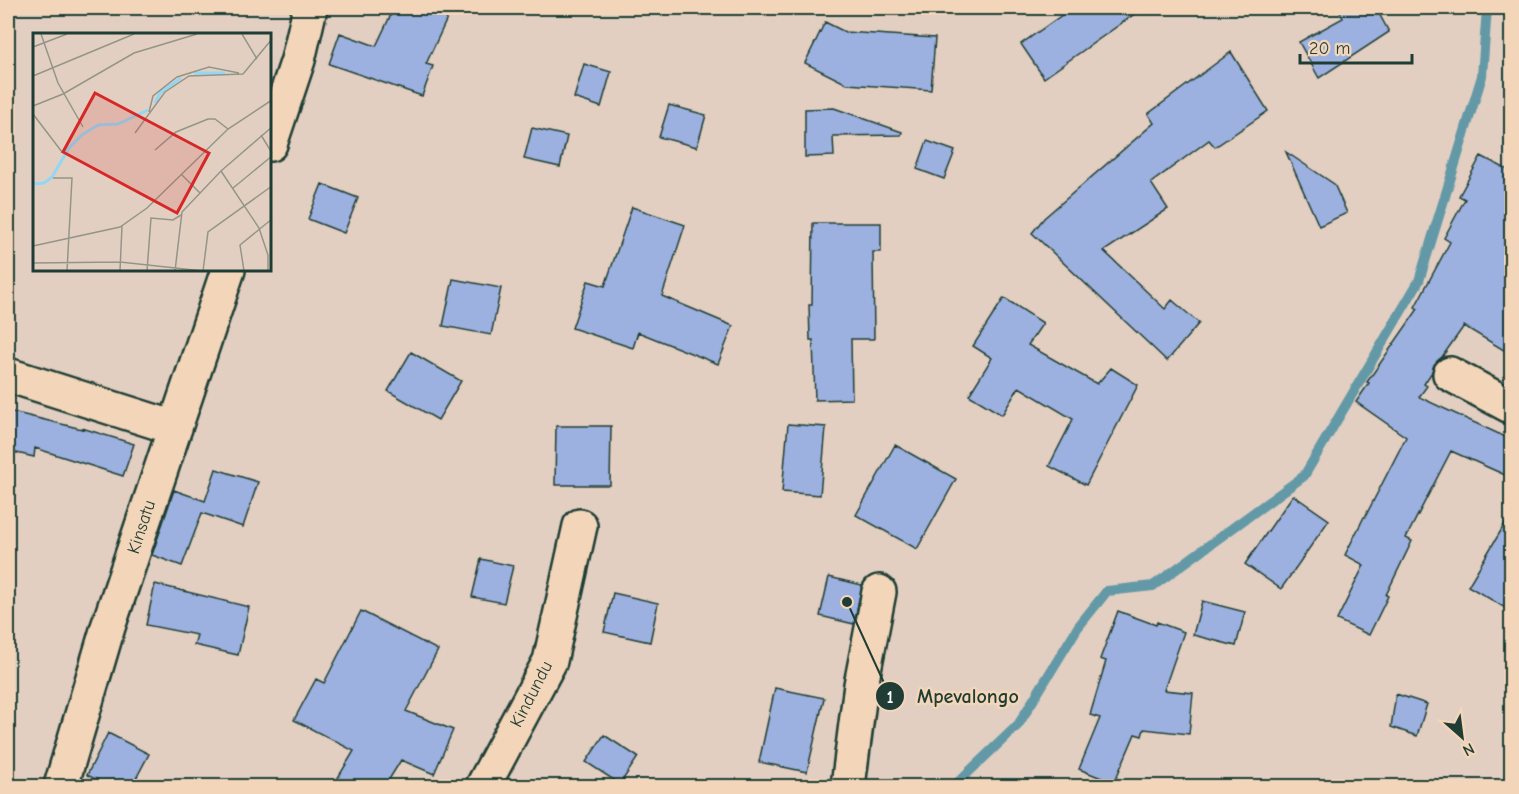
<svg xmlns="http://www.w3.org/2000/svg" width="1519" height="794" font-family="'Comic Neue',sans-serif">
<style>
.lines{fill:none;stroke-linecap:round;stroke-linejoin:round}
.stream{stroke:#6499a7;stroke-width:10}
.building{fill:#9cb1df;stroke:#1f3d34;stroke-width:1.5}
.minor-casing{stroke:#1f3d34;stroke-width:38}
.minor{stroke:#f3d6b9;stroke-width:33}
.labels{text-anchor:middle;stroke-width:5;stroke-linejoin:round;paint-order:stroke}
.street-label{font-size:18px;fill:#1f3d34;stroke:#f3d6b9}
.inset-river{fill:none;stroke:#92d7f4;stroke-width:3}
.inset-road{fill:none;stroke:#949589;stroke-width:1.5}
.view{fill:#d62828;fill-opacity:0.15;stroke:#d62828;stroke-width:3}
.inset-edge{fill:none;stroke:#1f3d34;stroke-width:3}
.leader{fill:none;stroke:#1f3d34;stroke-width:2}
.callout-dot{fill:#1f3d34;stroke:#f3d6b9;stroke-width:2}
.mark-label{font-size:18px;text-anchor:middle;font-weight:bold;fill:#fff}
.callout-label{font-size:20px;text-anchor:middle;font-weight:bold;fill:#1f3d34;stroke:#f3d6b9;stroke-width:5;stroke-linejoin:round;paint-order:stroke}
</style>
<rect width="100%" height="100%" fill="#e2cfc1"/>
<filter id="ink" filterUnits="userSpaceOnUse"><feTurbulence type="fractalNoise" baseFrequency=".0167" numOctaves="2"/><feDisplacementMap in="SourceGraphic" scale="12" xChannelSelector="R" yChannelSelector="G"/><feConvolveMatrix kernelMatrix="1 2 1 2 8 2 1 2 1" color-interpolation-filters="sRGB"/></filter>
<g filter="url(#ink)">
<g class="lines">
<!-- stream -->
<path class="stream" d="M954,786L1018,725L1078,627L1107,591L1153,586L1304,476L1419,281L1482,76L1487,8"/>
</g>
<!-- building -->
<path class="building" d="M394,8H452L426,64L433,66L422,96L329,64L340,33L376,46Z
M1072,8H1143L1044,78L1021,44Z
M1338,8H1376L1389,32L1319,78L1299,42L1343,18Z
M825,22L845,32L935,38L931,90L847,84L805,63Z
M1231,52L1268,111L1215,147L1209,140L1151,183L1168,209L1104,251L1165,309L1172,300L1199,323L1167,361L1032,233L1044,218L1154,123L1148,114Z
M584,64L611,72L601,107L574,98Z
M669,105L706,115L697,147L659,137Z
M834,108L902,132L901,135L833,136L834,156L805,157V109Z
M532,128L567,136L560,167L524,159Z
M927,141L955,151L944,179L917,169Z
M1286,152L1334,184L1347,213L1319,226Z
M1481,156L1512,172V355L1464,326L1442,357L1434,365L1432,372L1424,384L1427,386L1419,397L1512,440V478L1451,451L1406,538L1412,541L1386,595L1388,596L1369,635L1337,620L1364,565L1345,555L1364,517H1365L1406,437L1356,402L1369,383L1367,382L1418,309L1415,307L1450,242L1444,238L1465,199L1459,196Z
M322,184L358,198L344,233L308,219Z
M632,207L685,225L662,296L733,326L718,364L638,332L633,348L572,328L588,281L605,286Z
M813,223H881V252H873L874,339H851L852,399L815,400L813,340H810L809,305H812Z
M453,279L501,288L491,335L443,326Z
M1004,298L1043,323L1028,345L1097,384L1111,368L1138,385L1086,485L1049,466L1073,419L1019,387L1002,415L969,395L992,358L973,346Z
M411,352L461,381L438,420L388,391Z
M8,411L82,429V428L134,444L123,476L35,448L34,457L8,451Z
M788,424L826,427L820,495L782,492Z
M556,426H611L610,485H555Z
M895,445L956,479L917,549L856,515Z
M216,469L258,482L243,527L202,513L182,566L152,555L174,490L205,501Z
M1293,495L1329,520L1281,589L1245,564Z
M1512,512V612L1468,586Z
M481,559L513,566L504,603L472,597Z
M829,577L862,585L854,624L820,616Z
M155,584L249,607L238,655L194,645L197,635L146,625Z
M613,593L658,603L650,642L604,632Z
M1202,601L1245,612L1236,646L1193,635Z
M361,611L438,650L406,711L453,730L434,774L401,760L385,786H333L354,751L294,720L316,679L324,683Z
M1118,611L1156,625L1157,622L1184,632L1164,690L1193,693L1189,734L1144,729L1142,736L1135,734L1114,783L1079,769L1100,718L1090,715L1106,661L1100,659Z
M775,688L824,698L807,772L759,762Z
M1396,694L1427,704L1417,736L1391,727Z
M108,733L149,754L132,786H110L87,775Z
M604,735L638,757L620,784L586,762Z"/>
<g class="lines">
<defs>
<path id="minor" d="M270,144L298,60L310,8
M1450,374L1512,407
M8,375L175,428
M61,786L108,627L228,270
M483,786L550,661L580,526
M848,786L861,685L879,592"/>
</defs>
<!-- minor casing -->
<use href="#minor" class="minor-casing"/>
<!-- minor -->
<use href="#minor" class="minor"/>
</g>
</g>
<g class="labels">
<!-- street labels -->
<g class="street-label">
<text transform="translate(141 527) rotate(-72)" y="6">Kinsatu</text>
<text transform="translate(531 694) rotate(-63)" y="6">Kindundu</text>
</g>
</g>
<!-- overview -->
<g transform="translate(33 33)">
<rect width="238" height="238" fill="#e2cfc1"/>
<path class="inset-river" d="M161,40H192M122,70L127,60L148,45M0,151L11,150L19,144L36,115L49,102L65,92L85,91L115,77"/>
<path class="inset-road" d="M8,1L25,50L50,94M209,1L224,26M0,14L34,1M0,43L101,1M0,73L30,61L101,20L164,1M116,79L120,63L144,44L176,34L206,40M0,81L29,119M102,100L132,59L156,43L210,41L239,6M228,102L239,120M122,117L143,99L175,86H182L195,96M188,138L226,195L235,222V238M148,141L167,160M20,145H39L34,238M200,155L239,123M0,213L87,194L114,175L195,96L239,67M0,230L87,229L170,238M87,238L89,193M114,238L118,185L140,187L148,182M142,238L149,179L188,138L239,94M170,238L175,199L239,153M211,238L207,212L239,186"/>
<path class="view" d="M62,60L176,120L144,180L30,119Z"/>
<rect width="238" height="238" class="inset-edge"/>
</g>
<!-- callouts -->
<path class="leader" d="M847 602L890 696"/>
<g class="callout-dot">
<circle cx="847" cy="602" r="6"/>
<circle cx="890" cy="696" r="15"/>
</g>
<g class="mark-label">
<text x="890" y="703">1</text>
</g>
<g class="callout-label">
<text x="968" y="703">Mpevalongo</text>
</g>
<!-- margin -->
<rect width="1519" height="794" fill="none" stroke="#f3d6b9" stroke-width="30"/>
<rect x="15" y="15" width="1489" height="764" fill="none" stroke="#1f3d34" stroke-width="2" filter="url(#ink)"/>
<!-- north arrow -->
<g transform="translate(1462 737) rotate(152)" stroke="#f3d6b9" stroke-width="4.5" paint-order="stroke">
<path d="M0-4.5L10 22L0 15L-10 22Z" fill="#1f3d34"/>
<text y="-9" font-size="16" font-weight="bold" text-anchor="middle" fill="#1f3d34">N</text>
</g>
<!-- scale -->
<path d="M1300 54v9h112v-9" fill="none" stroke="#1f3d34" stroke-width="3"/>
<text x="1309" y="54" font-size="18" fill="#1f3d34" stroke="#f3d6b9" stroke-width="4.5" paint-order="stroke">20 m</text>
</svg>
